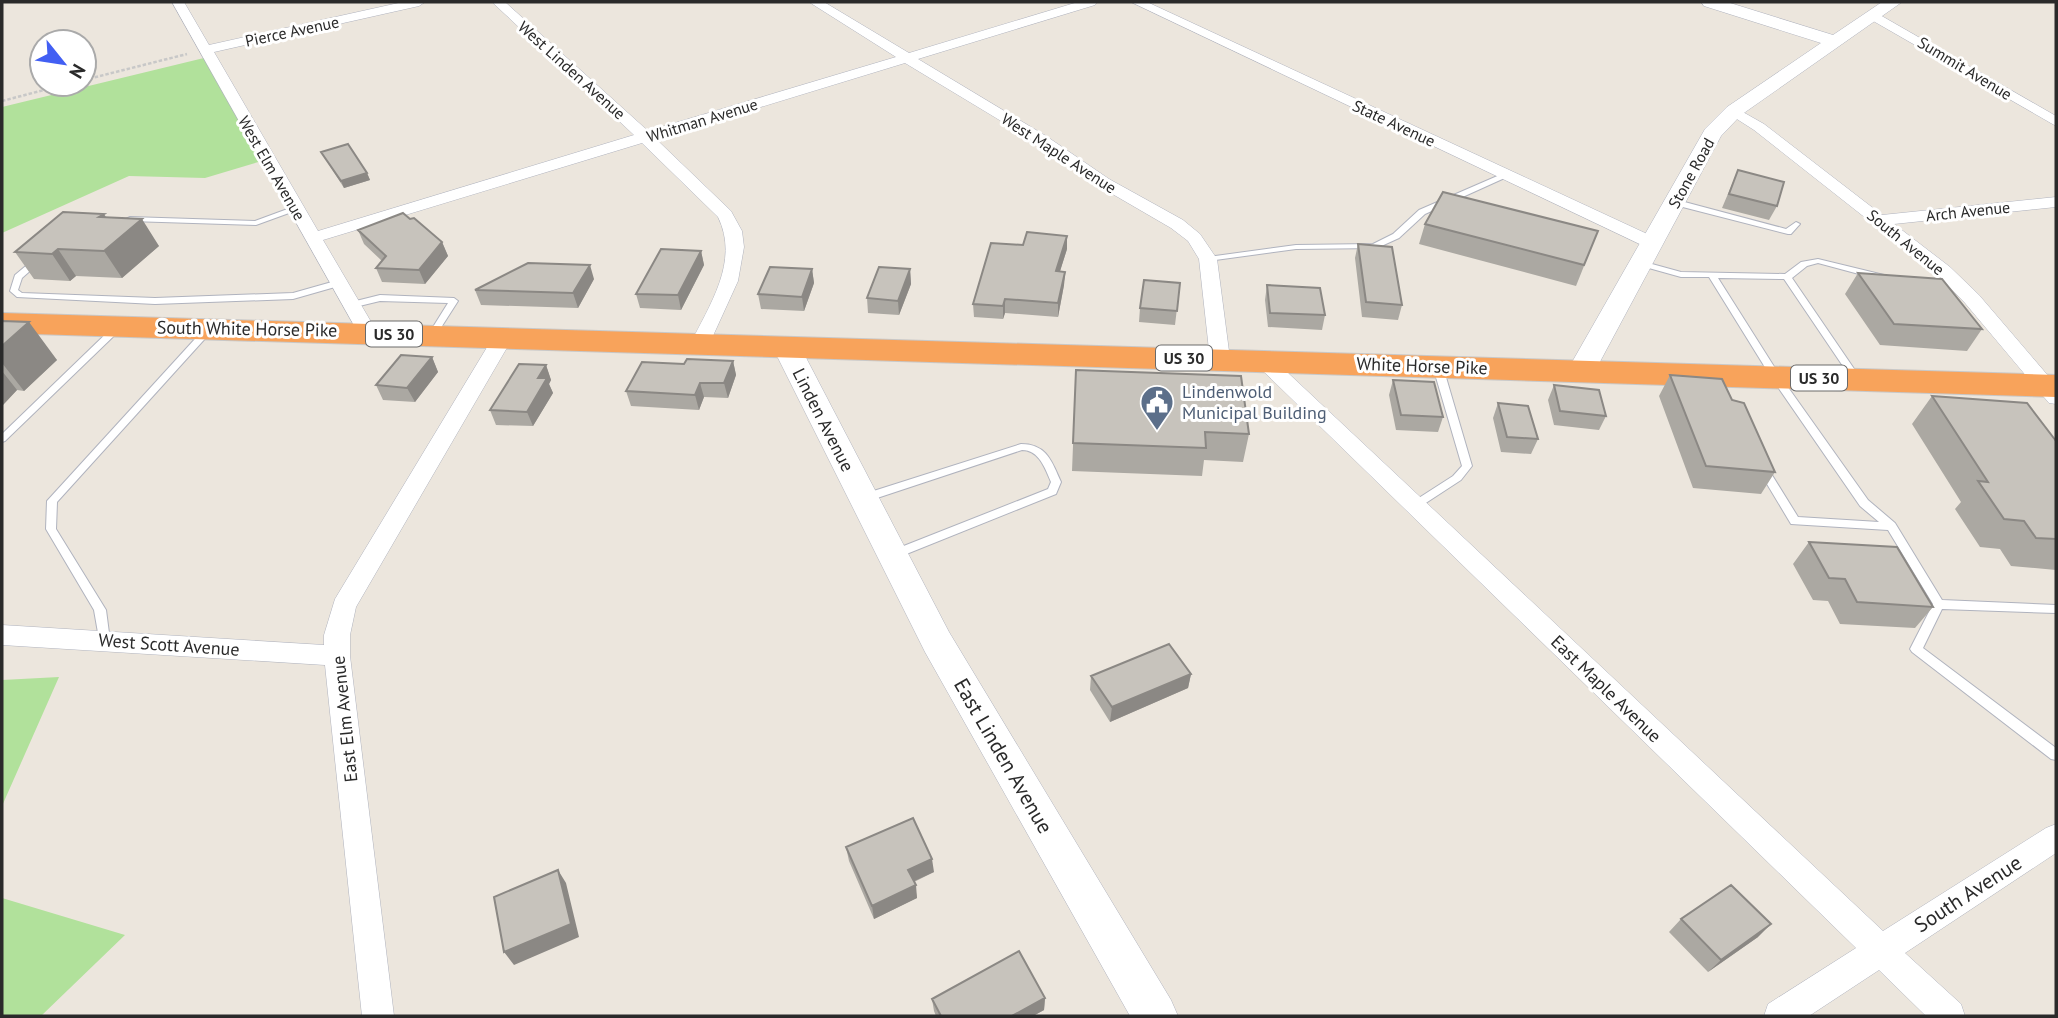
<svg xmlns="http://www.w3.org/2000/svg" width="2058" height="1018" font-family="'PT Sans',sans-serif">
<style>
.green{fill:#b1e19b}
.lines{fill:none;stroke-linecap:round;stroke-linejoin:round}
.lane-casing{stroke:#b0b3be;stroke-width:2}
.street-casing{stroke:#b0b3be;stroke-width:1}
.secondary-casing{stroke:#b0b3be;stroke-width:1}
.highway-casing{stroke:#c8c8c8;stroke-width:2}
.path{stroke:#c8c8c8;stroke-width:2.5;stroke-dasharray:3.5 2;stroke-linecap:butt}
.lane{fill:#fff;fill-rule:evenodd}
.street{fill:#fff;fill-rule:evenodd}
.secondary{fill:#fff;fill-rule:evenodd}
.highway{fill:#f8a35b;fill-rule:evenodd}
.wall{fill:#aba8a2}
.shaded-wall{fill:#8b8884}
.building{fill:#c7c3bc;stroke:#8b8884;stroke-width:2}
.labels{text-anchor:middle;stroke-width:6;stroke-linejoin:round;paint-order:stroke}
.far-street-label{font-size:16px;fill:#2a2a2a;stroke:#fff}
.shield{fill:#fff;stroke:#6a6a6a;stroke-width:2}
.shield-label{font-size:16px;font-weight:bold;fill:#2a2a2a}
.street-label{font-size:18px;fill:#2a2a2a;stroke:#fff}
.service-label{font-size:18px;fill:#4e5e75;stroke:#fff;text-anchor:start}
.near-street-label{font-size:21px;fill:#2a2a2a;stroke:#fff}
</style>
<rect width="100%" height="100%" fill="#ece6dd"/>
<!-- green -->
<path class="green" d="M208,57L272,158L205,178L129,176L2,233V107Z
M59,677L2,806V680Z
M2,898L125,935L41,1016H2Z"/>
<g class="lines">
<defs>
<path id="lane" d="M1502,174L1509,176L1425,214L1399,238L1377,248L1296,249L1208,261L1204,259L1208,257L1296,245L1373,244L1393,234L1419,210Z
M1671,200H1677L1786,229L1796,222L1800,224L1791,234H1788L1671,204Z
M293,207H296L300,209L256,225L130,221L126,219L130,217L255,221Z
M1818,259L1888,276L1889,278L1885,281L1818,263L1807,266L1792,278L1861,379L1859,381H1853L1784,279L1718,278L1780,376L1868,500L1895,523L1942,600L2056,605V613L1942,609L1923,648L2056,748V760L2051,759L1912,652L1910,649L1933,604L1888,530L1791,524L1758,469L1759,467H1767L1798,517L1879,522L1860,506L1771,377L1709,277H1681L1638,265L1637,263L1641,261L1681,272L1785,274L1801,262Z
M33,260H36L40,262L22,278L18,290L22,293L155,298L293,293L339,280L343,283L342,285L293,299L155,304L17,297L10,291L15,275Z
M380,295L454,298L458,301L435,337L432,338L428,335L448,303L380,301L351,308L347,305L348,303Z
M117,325L120,326V330L5,441L2,442V434L114,326Z
M208,327L211,328V332L57,502L56,529L106,610L110,641L108,644L104,646L100,644L94,610L46,529L47,501L205,328Z
M1438,364L1443,367L1472,466L1461,480L1415,510L1410,506L1411,503L1453,476L1462,466L1433,367Z
M1021,444C1047,444 1052,462 1061,482L1056,494L899,557H891L890,554L891,551L1048,489L1051,482C1045,468 1039,450 1022,450L865,502L861,501L860,498L861,495Z"/>
<path id="street" d="M172,2H184L209,45L403,2H425L419,6L214,52L318,231L634,135L492,2H505L648,131L896,57L809,2H824L909,53L1078,2H1097L1095,5L918,59L1046,136L1109,179L1183,220L1200,234L1217,259L1230,359L1227,363H1213L1210,359L1199,259L1188,241L1171,228L1097,185L1036,142L905,63L656,139L731,211L742,231L744,247L738,281L707,349L700,351L690,345C709,305 740,262 718,217L642,143L323,240L377,332L367,338L360,336Z
M1131,2H1147L1658,239L1661,243L1658,247H1646Z
M1873,11L2056,116V126L1868,18V12Z
M1734,107L1764,124L1882,215L2056,197V207L1894,224L1950,267L1979,295L2056,385V404L2049,403L1965,303L1938,275L1754,130L1729,114L1727,111Z
M502,333L512,339L356,607L350,635V656L394,1016H362L325,665L2,645V625L324,645V635L335,599L492,339Z
M1264,355L1271,357L1883,931L2046,828L2056,824V853L1905,953L1961,1004L1965,1016H1926L1879,970L1809,1016H1764L1768,1004L1856,948L1257,365L1254,361L1257,357Z"/>
<path id="secondary" d="M1701,2H1727L1833,35L1882,2H1902L1741,115L1721,136L1595,371L1591,377L1581,380L1571,377L1567,371L1705,129L1727,107L1821,43L1704,6Z
M787,340L797,342L801,348L949,632L1171,1000L1178,1016H1130L925,652L773,348L777,342Z"/>
<path id="highway" d="M2,313L2056,375V397L2,333Z"/>
</defs>
<!-- lane casing -->
<use href="#lane" class="lane-casing"/>
<!-- street casing -->
<use href="#street" class="street-casing"/>
<!-- secondary casing -->
<use href="#secondary" class="secondary-casing"/>
<!-- highway casing -->
<use href="#highway" class="highway-casing"/>
<!-- path -->
<path class="path" d="M84,80L187,54
M2,101L67,84"/>
<!-- lane -->
<use href="#lane" class="lane"/>
<!-- street -->
<use href="#street" class="street"/>
<!-- secondary -->
<use href="#secondary" class="secondary"/>
<!-- highway -->
<use href="#highway" class="highway"/>
</g>
<!-- wall -->
<path class="wall" d="M321,152L367,173L370,180L344,188Z
M1738,170L1777,206L1769,220L1722,208Z
M106,217L159,246L122,278L76,276L70,281L34,279L15,252Z
M410,219L442,242L448,256L425,284L382,282L376,268L382,261L364,244L358,230Z
M1425,224L1598,231L1576,286L1419,244Z
M1358,244L1402,305L1398,320L1362,317L1355,258Z
M1067,249L1060,271L1065,272L1064,285L1058,317L1005,313L1003,319L974,317L973,304Z
M701,251L704,265L681,310L640,308L636,294Z
M812,269L814,283L804,311L761,309L758,294Z
M910,269L911,284L899,315L868,313L867,298Z
M1858,273L1982,329L1967,351L1880,345L1845,294Z
M594,279L578,308L481,305L475,290Z
M1180,283L1175,325L1139,322L1140,308Z
M1267,285L1325,315L1322,330L1268,327L1265,300Z
M2,318L4,322L57,360L24,391L17,390L2,406Z
M432,357L438,372L415,402L383,400L376,385Z
M733,361L736,375L728,398L704,397L699,410L631,406L626,391L684,364Z
M546,365L551,380L549,384L553,393L533,426L496,425L490,410Z
M1076,370L1249,434L1243,462L1204,460L1202,476L1072,471Z
M1670,375L1732,400L1775,472L1761,494L1693,488L1659,396Z
M1393,380L1443,417L1438,432L1396,430L1389,395Z
M1554,385L1606,416L1599,430L1554,425L1548,400Z
M1932,396L2056,441V570L2011,566L2000,549L1980,547L1955,509L1961,502L1912,424Z
M1498,403L1538,439L1531,454L1501,452L1493,418Z
M1809,542L1933,607L1915,628L1840,624L1828,601L1813,600L1793,564Z
M1191,674L1188,688L1110,722L1090,690L1091,676Z
M846,847L934,872L914,882L917,898L874,919L849,861Z
M1681,919L1758,937L1708,972L1669,932Z
M1045,998L1044,1010L1033,1016H936L934,1011L932,999Z"/>
<!-- shaded-wall -->
<path class="shaded-wall" d="M367,173L370,180L344,188L341,181Z
M104,214L119,238L142,219L159,246L122,278L104,251L99,217Z
M1067,236V249L1056,284V271Z
M442,242L448,256L425,284L419,270Z
M58,249L76,276L70,281L52,254Z
M701,251L704,265L681,310L678,295Z
M590,265L594,279L578,308L573,293Z
M812,269L814,283L804,311L802,297Z
M910,269L911,284L899,315L898,301Z
M1065,272L1064,285L1058,317V303Z
M1005,299V313L1003,319V306Z
M2,318L15,335L29,322L57,360L24,391L2,363Z
M432,357L438,372L415,402L407,388Z
M733,361L736,375L728,398L724,383Z
M546,365L551,380L549,384L553,393L533,426L527,412L538,378Z
M2,371L17,390L2,406Z
M700,383L704,397L699,410L695,395Z
M1191,674L1188,688L1110,722L1112,707Z
M932,859L934,872L910,883L908,870Z
M558,870L566,883L579,937L514,965L504,952Z
M916,885L917,898L874,919L872,906Z
M1771,924L1758,937L1708,972L1721,960Z
M1045,998L1044,1010L1033,1016H1012Z"/>
<!-- building -->
<path class="building" d="M348,144L367,173L341,181L321,152Z
M1738,170L1784,182L1777,206L1729,194Z
M1443,192L1598,231L1584,265L1425,224Z
M63,212L104,214L99,217L142,219L104,251L58,249L52,254L15,252Z
M403,213L410,219L414,218L442,242L419,270L376,268L386,256L358,230Z
M1027,232L1067,236L1056,271L1065,272L1058,303L1005,299L1003,306L973,304L991,243L1023,245Z
M1358,244L1392,247L1402,305L1366,302Z
M661,249L701,251L678,295L636,294Z
M528,263L590,265L573,293L475,290Z
M770,267L812,269L802,297L758,294Z
M879,267L910,269L898,301L867,298Z
M1858,273L1942,279L1982,329L1894,324Z
M1144,280L1180,283L1177,311L1140,308Z
M1267,285L1320,288L1325,315L1270,313Z
M2,321L29,322L2,346Z
M401,355L432,357L407,388L376,385Z
M687,359L733,361L724,383H700L695,395L626,391L642,362L684,364Z
M519,364L546,365L538,378H547L527,412L490,410Z
M1076,370L1241,376L1249,434L1205,432L1206,448L1073,443Z
M1670,375L1722,379L1732,400L1744,403L1775,472L1706,466Z
M1393,380L1434,382L1443,417L1401,415Z
M1554,385L1599,390L1606,416L1560,411Z
M1932,396L2027,403L2056,441V539L2036,538L2024,521L2004,519L1978,481L1988,482Z
M1498,403L1528,406L1538,439L1507,437Z
M1809,542L1897,547L1933,607L1857,602L1845,579L1829,578Z
M1169,644L1191,674L1112,707L1091,676Z
M913,818L932,859L908,870L916,885L872,906L846,847Z
M558,870L571,924L504,952L494,897Z
M1731,885L1771,924L1721,960L1681,919Z
M1019,951L1045,998L1012,1016H941L932,999Z"/>
<!-- icons -->
<defs>
<symbol id="civic-pin" viewBox="-11 -11 22 30"><path d="M0 17L-7.5 6A9.5 9.5 0 1 1 7.5 6Z" fill="#5c6f8a" stroke="#fff"/><path d="M-.6-6.5H3V-4.5H.6V-3L4-1V1h2V6H-6V1h2V-1L-.6-3ZM-1.2 2.5V6h2.4V2.5Z" fill="#fff"/></symbol>
</defs>
<g fill-rule="evenodd">
<use href="#civic-pin" x="1138" y="383" width="38" height="52"/>
</g>
<g class="labels">
<!-- far-street labels -->
<g class="far-street-label">
<text transform="translate(292 31) rotate(-12)" y="6">Pierce Avenue</text>
<text transform="translate(1965 68) rotate(31)" y="6">Summit Avenue</text>
<text transform="translate(572 70) rotate(42)" y="6">West Linden Avenue</text>
<text transform="translate(702 120) rotate(-17)" y="6">Whitman Avenue</text>
<text transform="translate(1394 123) rotate(25)" y="6">State Avenue</text>
<text transform="translate(1059 153) rotate(33)" y="6">West Maple Avenue</text>
<text transform="translate(272 168) rotate(60)" y="6">West Elm Avenue</text>
<text transform="translate(1691 173) rotate(-61)" y="6">Stone Road</text>
<text transform="translate(1968 211) rotate(-6)" y="6">Arch Avenue</text>
<text transform="translate(1906 242) rotate(39)" y="6">South Avenue</text>
</g>
<!-- shield labels -->
<g class="shield">
<rect x="366" y="321.5" width="56" height="25" rx="5"/>
<rect x="1156" y="345.5" width="56" height="25" rx="5"/>
<rect x="1791" y="365.5" width="56" height="25" rx="5"/>
</g>
<g class="shield-label">
<text x="394" y="340">US 30</text>
<text x="1184" y="364">US 30</text>
<text x="1819" y="384">US 30</text>
</g>
<!-- street labels -->
<g class="street-label">
<text transform="translate(247 329) rotate(1)" y="6">South White Horse Pike</text>
<text transform="translate(1422 366) rotate(2)" y="6">White Horse Pike</text>
<text transform="translate(823 420) rotate(63)" y="6">Linden Avenue</text>
<text transform="translate(169 645) rotate(4)" y="6">West Scott Avenue</text>
<text transform="translate(1606 689) rotate(44)" y="6">East Maple Avenue</text>
<text transform="translate(345 719) rotate(-96)" y="6">East Elm Avenue</text>
</g>
<!-- service labels -->
<g class="service-label">
<text x="1182" y="398">Lindenwold<tspan x="1182" dy="21">Municipal Building</tspan></text>
</g>
<!-- near-street labels -->
<g class="near-street-label">
<text transform="translate(1003 756) rotate(60)" y="7">East Linden Avenue</text>
<text transform="translate(1968 894) rotate(-33)" y="7">South Avenue</text>
</g>
</g>
<!-- border -->
<rect width="2058" height="1018" fill="none" stroke="#2a2a2a" stroke-width="7"/>
<!-- north arrow -->
<g transform="translate(63 63) rotate(120)"><circle r="33" fill="#ffffff" stroke="#aaaaaa" stroke-width="2"/>
<path d="M0-5L12 26L0 18L-12 26Z" fill="#425ff3"/>
<text y="-10" font-size="19" font-weight="bold" text-anchor="middle" fill="#2a2a2a">N</text>
</g>
</svg>
